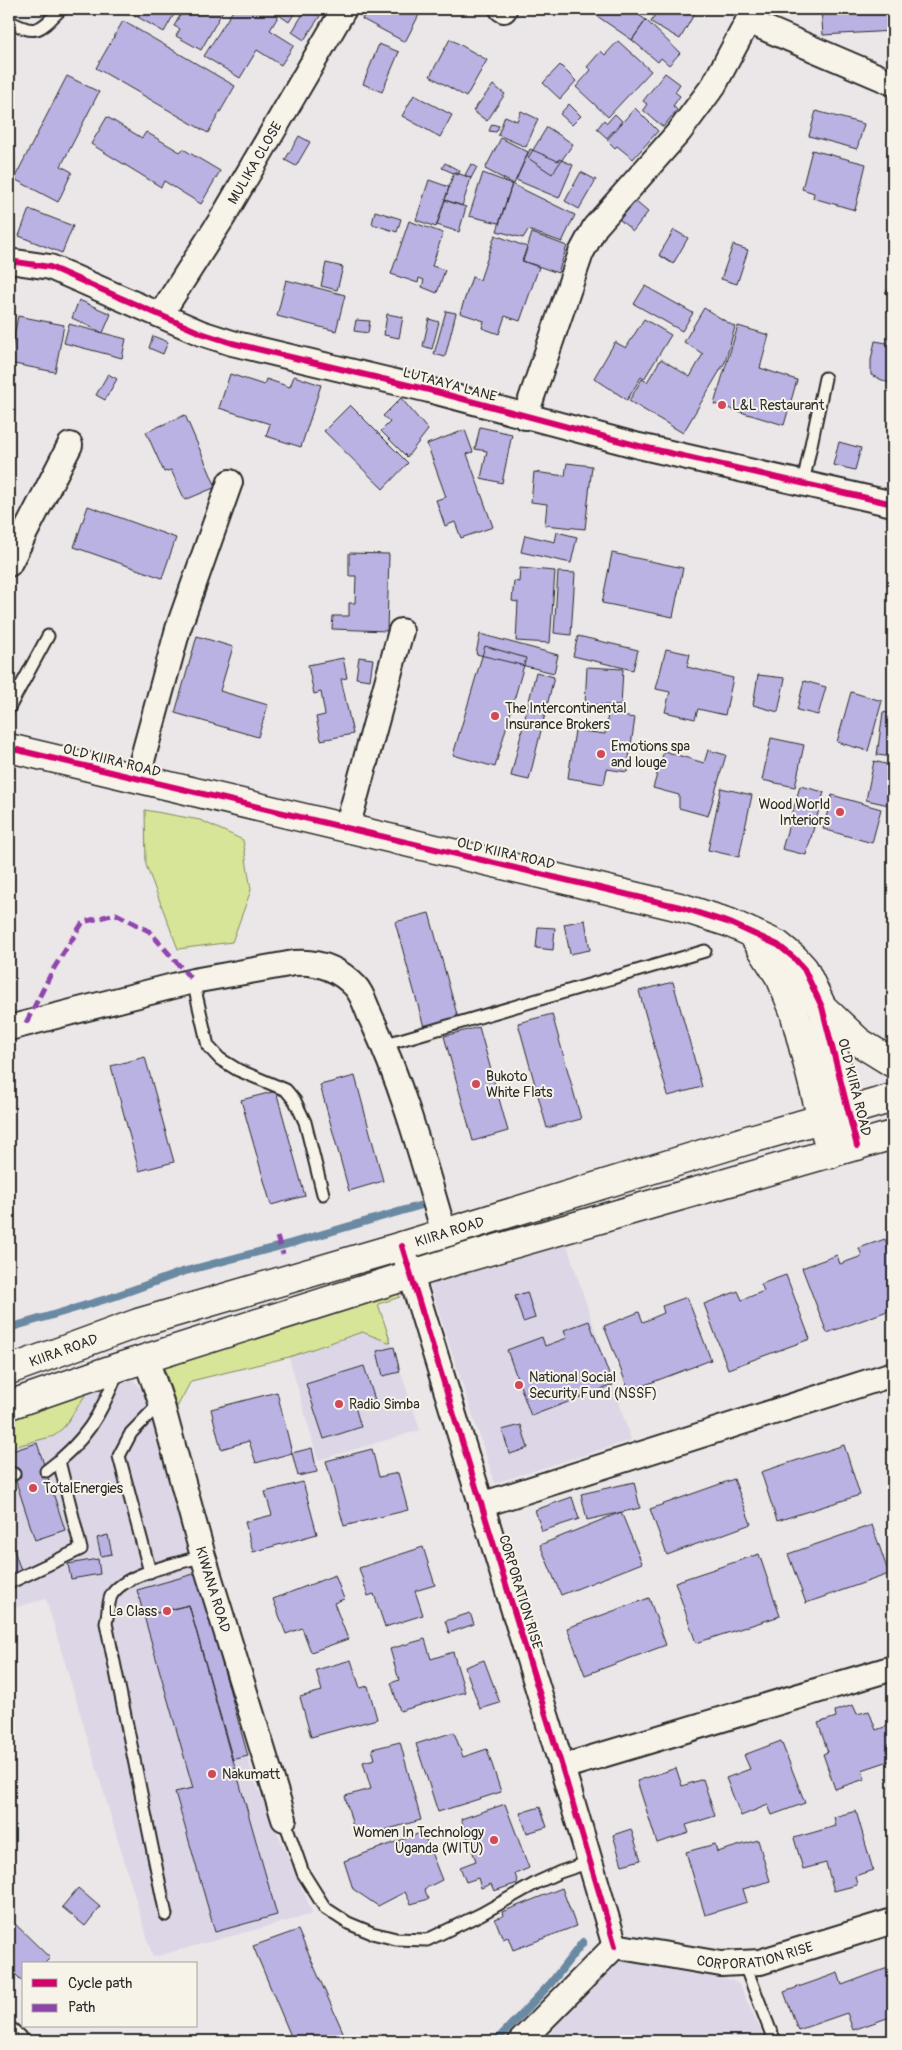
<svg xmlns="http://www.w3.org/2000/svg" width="902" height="2050" font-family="Pangolin,sans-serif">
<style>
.built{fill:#dcd6e6}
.green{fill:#d7e598;stroke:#818862}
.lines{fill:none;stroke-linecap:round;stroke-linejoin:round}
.stream{stroke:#6b89a2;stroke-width:8}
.building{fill:#bab2e3;stroke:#2b2b2b}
.service-casing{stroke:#2b2b2b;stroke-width:15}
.minor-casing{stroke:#2b2b2b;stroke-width:28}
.tertiary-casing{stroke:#2b2b2b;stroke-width:31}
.secondary-casing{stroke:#2b2b2b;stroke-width:31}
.service{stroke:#f7f3e8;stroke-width:11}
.minor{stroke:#f7f3e8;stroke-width:24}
.tertiary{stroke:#f7f3e8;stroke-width:28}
.secondary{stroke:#f7f3e8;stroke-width:28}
.quiet{stroke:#8e44ad;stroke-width:5;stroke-dasharray:10 5;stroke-linecap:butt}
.cycleway-casing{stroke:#f7f3e8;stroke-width:9}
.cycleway{stroke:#d6006c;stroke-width:6}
.poi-dot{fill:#d1495b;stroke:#f7f3e8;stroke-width:2}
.labels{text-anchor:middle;stroke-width:4;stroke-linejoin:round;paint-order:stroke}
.street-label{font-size:14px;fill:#2b2b2b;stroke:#f7f3e8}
.poi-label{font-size:14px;fill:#2b2b2b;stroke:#f7f3e8;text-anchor:start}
</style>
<rect width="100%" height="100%" fill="#ebe6e7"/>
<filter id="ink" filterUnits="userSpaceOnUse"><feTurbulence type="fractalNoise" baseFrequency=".02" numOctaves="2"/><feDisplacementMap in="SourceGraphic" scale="10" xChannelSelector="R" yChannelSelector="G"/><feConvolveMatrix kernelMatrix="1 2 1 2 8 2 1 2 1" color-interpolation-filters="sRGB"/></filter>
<g filter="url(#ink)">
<!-- built -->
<path class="built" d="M561,1227L631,1440L495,1483L425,1270Z
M362,1332L391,1343L420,1430L318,1460L289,1357Z
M111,1357L148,1396L254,1780L313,1914L153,1957L46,1599L9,1609V1394Z
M625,1953L682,1961L738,1983L766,2041H545L605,1965Z"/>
<!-- green -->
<path class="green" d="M145,810L200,820L243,840L251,890L232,942L178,949L146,865Z
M393,1284L400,1297L378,1304L391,1343L362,1332L289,1357L191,1381L177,1407L161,1358Z
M88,1391L64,1427L54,1436L9,1448V1395Z"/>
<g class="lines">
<!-- stream -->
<path class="stream" d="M9,1328L113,1297L182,1272L292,1243L422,1205
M496,2041L551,1983L583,1942"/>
</g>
<!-- building -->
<path class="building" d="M131,9H177L164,32L129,12Z
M184,9H224L201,50L176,36L180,29L174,26Z
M234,9H297L289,22L279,15L270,30L294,45L281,65L257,50L240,78L204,56Z
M306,9L320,16L304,40L292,32Z
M367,9H422L405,42L362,19Z
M600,9H630L646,20L632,40L597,16Z
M658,9H697L680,39L651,22Z
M821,9H893V31L823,35Z
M646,20L680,53L669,65L661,58L658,62L632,40Z
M123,21L235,86L208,133L96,68Z
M450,39L487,60L466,97L430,76Z
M618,41L651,71L608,117L576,87L591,70L587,67L601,51L605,55Z
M379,44L399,52L382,92L363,84Z
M560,65L576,81L560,99L543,83Z
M665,73L680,84L675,92L680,96L673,106L677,110L663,127L643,110L647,104L643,101Z
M67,76L99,92L61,166L72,172L58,202L14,179Z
M493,85L505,94L487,121L473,111Z
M414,95L452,115L440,137L402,116Z
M569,104L581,116L572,125L560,114Z
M635,108L658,131L633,159L617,146L615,148L607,140Z
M521,111L538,119L526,147L498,135L505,116L517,121Z
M816,111L864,124L857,149L809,136Z
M615,114L622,121L607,138L597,129L604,120L607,123Z
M107,117L142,138L146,132L180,152L183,149L220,171L201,204L164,181L161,187L91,144Z
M492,124L499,126L496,132L489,131Z
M547,127L573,144L552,174L528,158Z
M299,136L310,142L296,166L285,160Z
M501,138L528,152L514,184L485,169Z
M530,149L558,161L559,159L573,165L559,198L516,180Z
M812,150L866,164L855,210L813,198L814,193L802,189Z
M445,163L460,171L458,175L442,168Z
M471,164L477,167L471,178L465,175Z
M454,172L471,178L462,206L445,200Z
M581,172L596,180L579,209L565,201Z
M483,173L512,184L499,223L469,216Z
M429,180L449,187L436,227L416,220Z
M512,184L575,215L562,242L528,230L523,238L497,231Z
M629,196L648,212L633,231L614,215Z
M445,200L466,207L459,232L437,225Z
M29,209L73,226L62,253L19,236Z
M375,211L401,219L397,232L372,224Z
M409,221L443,233L432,266L445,270L437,293L422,287L424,280L419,278L418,283L391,274Z
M674,230L688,238L673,264L659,255Z
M532,233L567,246L558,273L523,261Z
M495,235L527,247L522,261L539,267L520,321L505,316L499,334L482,328L484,321L460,313L472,277L480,280Z
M733,245L748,250L737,284L721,279Z
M326,263L343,267L337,290L321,286Z
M286,280L345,295L336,331L277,316Z
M645,286L693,313L682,331L634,304Z
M893,286V300L885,292Z
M79,300L111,314L103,333L72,318Z
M704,308L735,327L725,362L683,433L629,401L642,379L647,382L661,359L690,377L703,354L684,342Z
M446,311L456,313L445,357L434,354Z
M387,314L403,317L399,338L384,335Z
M18,316L64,325L55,372L9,363Z
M429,319L439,322L432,349L423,346Z
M644,319L671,335L644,379L641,377L627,400L594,378L615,342L626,348Z
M356,320L370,321L368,333L354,331Z
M69,324L126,339L122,358L64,343Z
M738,326L769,335L760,368L797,380L784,425L714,404Z
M153,336L168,342L163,354L149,348Z
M875,341L893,344V385L871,375V360Z
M108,374L117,379L105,400L96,395Z
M230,374L264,385L266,379L290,387L294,376L321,385L301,447L266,436L270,424L219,408Z
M401,398L428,430L407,457L381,431L390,422L383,416Z
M350,405L408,463L383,489L324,431Z
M185,415L216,487L185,500L171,470L164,472L146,432Z
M480,427L512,434L502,483L481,478L487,451L475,449Z
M465,430L473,452L467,454L493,527L461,538L455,522L445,526L436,500L446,497L427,444Z
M839,442L861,448L855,470L833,465Z
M567,463L592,466L585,529L545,525L547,504L531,502L534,472L565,476Z
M88,506L176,538L162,578L74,547Z
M557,532L577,537L571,563L521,552L525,535L555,542Z
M349,553L389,554L387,631L332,629L333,616H349V603H355L356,576H349Z
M612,553L683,568L673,617L602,603Z
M520,568L555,571L550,643L516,641L518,602L512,601L514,581L519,582Z
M558,572L575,573L571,635L554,633Z
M480,634L558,655L554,673L476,654Z
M197,636L233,647L220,691L268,705L258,737L175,713Z
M578,636L638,650L633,670L573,656Z
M485,646L526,658L495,767L453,755Z
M666,649L690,654L687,667L733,678L725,715L698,709L695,719L665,712L670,692L656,689Z
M359,657L373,659L370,680L356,678Z
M343,658L347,678L341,679L353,734L321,740L316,717L325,715L321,692L314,694L308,665Z
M587,667L623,669L621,706L585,704Z
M536,672L554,677L529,780L511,776Z
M758,675L785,678L778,712L753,705Z
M804,681L826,687L818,715L797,710Z
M851,692L882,701L868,751L837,742Z
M883,712L893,714V757L877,755Z
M608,714L635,718L627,772L607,769L604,784L568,778L575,730L605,734Z
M771,738L804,745L795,787L762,780Z
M708,750L726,755L708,816L679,808V795L653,788L664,751L704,763Z
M874,761L893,766V785L889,805L866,800Z
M800,786L824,792L806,855L782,849Z
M721,788L752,795L739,857L708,850Z
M832,795L881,809L872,843L823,829Z
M429,913L458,1018L424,1027L395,922Z
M585,920L590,950L570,954L564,924Z
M538,927L555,928L553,950L536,948Z
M673,982L702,1087L668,1096L639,991Z
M552,1014L581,1119L547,1128L518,1023Z
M479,1027L508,1131L473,1141L444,1036Z
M145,1057L174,1162L139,1171L111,1066Z
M355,1076L383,1181L349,1191L320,1085Z
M276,1091L305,1196L271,1205L241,1100Z
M885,1239L893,1262V1309L827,1333L802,1268L837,1255L840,1264L862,1256L859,1248Z
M786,1275L810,1339L728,1369L704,1304L738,1291L742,1300L764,1291L761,1284Z
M527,1292L535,1318L523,1322L515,1296Z
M687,1297L711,1360L629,1391L604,1326L639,1312L643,1322L664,1313L662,1306Z
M589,1321L613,1385L531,1416L507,1350L542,1337L545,1346L567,1338L564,1330Z
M394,1347L400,1372L383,1376L377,1351Z
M364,1366L375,1400L355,1407L361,1427L324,1439L306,1384Z
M277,1392L292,1453L256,1463L249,1441L221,1449L211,1409Z
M521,1425L528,1448L510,1454L502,1430Z
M37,1443L65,1530L35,1540L9,1460V1452Z
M844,1445L860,1495L777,1521L761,1472Z
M312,1448L317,1472L298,1476L292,1453Z
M372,1449L379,1477L398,1473L408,1510L344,1526L326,1461Z
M734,1479L751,1524L667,1555L650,1509Z
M303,1482L317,1534L253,1552L245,1522L272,1515L265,1492Z
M634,1482L640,1508L587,1520L581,1494Z
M572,1497L579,1519L542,1531L535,1510Z
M621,1512L642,1563L561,1595L540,1545Z
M872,1525L889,1574L806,1603L788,1554Z
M9,1535L21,1571L9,1575Z
M108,1535L112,1554L101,1556L97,1538Z
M423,1547L435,1585L415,1591L423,1615L385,1627L374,1594L368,1596L359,1568Z
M759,1554L780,1616L696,1643L675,1582Z
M98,1559L100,1574L71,1579L68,1564Z
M197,1573L248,1756L232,1760L189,1605L144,1616L137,1590Z
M335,1575L344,1599L334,1603L348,1639L311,1652L302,1628L286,1634L273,1599Z
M649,1598L666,1645L585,1675L567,1628Z
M189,1605L277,1915L215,1932L175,1792L193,1788L144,1616Z
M470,1613L474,1624L449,1633L445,1621Z
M425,1639L431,1659L453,1652L465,1692L400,1711L391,1683L399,1680L390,1649Z
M351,1660L360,1688L368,1686L377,1719L311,1737L300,1697L322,1691L316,1670Z
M484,1660L500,1703L480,1709L465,1667Z
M853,1705L857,1714L869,1711L876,1730L893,1724V1743L887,1745L892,1760L862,1770L865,1779L835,1789L823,1754L828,1752L818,1723L836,1717L835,1711Z
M454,1732L463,1757L487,1749L501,1792L438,1812L416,1744Z
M781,1741L805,1803L772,1815L768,1805L741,1816L726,1778L750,1769L744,1755Z
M400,1742L421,1820L356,1838L345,1796L371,1789L363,1762L375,1759L372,1749Z
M676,1768L682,1786L703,1779L715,1816L686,1825L689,1833L657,1843L637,1781Z
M505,1804L529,1868L515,1874L518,1883L494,1891L491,1884L481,1888L478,1878L466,1882L460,1867L476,1861L461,1819Z
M540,1807L547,1827L527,1833L520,1813Z
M856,1811L873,1870L855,1876L857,1885L834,1891L826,1863L803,1869L794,1838L836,1826L834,1817Z
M631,1829L641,1860L622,1865L613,1835Z
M423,1832L442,1880L424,1889L429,1899L411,1904L405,1892L378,1906L353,1889L344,1861Z
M758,1840L770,1881L743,1889L747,1902L705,1915L686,1852L715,1844L717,1852Z
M78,1888L100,1907L85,1926L62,1907Z
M562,1888L576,1926L513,1950L508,1937L503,1939L495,1919L503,1916L502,1912Z
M9,1918L50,1958L44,1964H24V1983L9,1968Z
M298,1930L347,2041H293L253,1946Z
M893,1966V2016L853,2030L847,2013L798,2030L784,1992L838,1973L842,1985Z"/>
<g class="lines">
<defs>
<path id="service" d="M9,21C37,36 39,31 61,9
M803,483L825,378
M9,708L48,636
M193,981L208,1046L220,1059L238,1070L286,1090L295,1101L305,1122L323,1194
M383,1045L705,951
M46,1471C85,1442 101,1415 118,1371
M9,1472L14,1474
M150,1572L119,1456L131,1433L161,1402
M9,1583L81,1549L59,1461
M284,1819L303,1873L325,1908L348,1923L372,1933L396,1939L427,1940L481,1914L538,1882L560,1872L590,1862
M166,1915L106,1623C108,1615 108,1603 111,1596C124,1573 178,1564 203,1556
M744,1963L772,2035L776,2041
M888,2041L893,2039"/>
<g id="minor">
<path d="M502,9L504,10"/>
<path d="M748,21L893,83"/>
<path d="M9,261L50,267L201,333L232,343L429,390L639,446L893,504"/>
<path id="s1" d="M161,314L223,217L344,9"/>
<path d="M525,417L581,253L595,227L679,132L714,85L748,21L752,9"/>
<path d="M9,564L70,445"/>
<path d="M137,779L178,629L230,482"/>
<path d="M347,828L401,631"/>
<path d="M9,1028L193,981L294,963C318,961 338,968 355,986C363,994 367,1010 372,1020C404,1088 423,1161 444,1233"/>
<path d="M402,1246L562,1767L615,1946"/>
<path id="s2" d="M146,1359L161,1402L203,1556L284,1819"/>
<path d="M481,1505L893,1374"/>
<path d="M562,1767L893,1668"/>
<path d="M9,2035L15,2041"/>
<path id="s3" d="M521,2041L615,1946L721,1964L760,1962L893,1921"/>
</g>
<path id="tertiary" d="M9,748L680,907L730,923L778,945L794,958L804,969L822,1007L857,1146
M752,933L781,979L794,1011L831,1154"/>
<g id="secondary">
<path d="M822,1007L859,1042L893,1063"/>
<path id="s4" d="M9,1370L138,1323L402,1246L751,1139L893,1098"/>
<path d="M9,1405L119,1367L454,1261L893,1135"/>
</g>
</defs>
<!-- service casing -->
<use href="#service" class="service-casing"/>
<!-- minor casing -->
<use href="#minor" class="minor-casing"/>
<!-- tertiary casing -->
<use href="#tertiary" class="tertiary-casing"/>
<!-- secondary casing -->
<use href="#secondary" class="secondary-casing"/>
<!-- service -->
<use href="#service" class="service"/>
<!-- minor -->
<use href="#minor" class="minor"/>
<!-- tertiary -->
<use href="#tertiary" class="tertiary"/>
<!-- secondary -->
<use href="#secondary" class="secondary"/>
<!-- quiet -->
<path class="quiet" d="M26,1023L54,968L83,922L116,914L149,931L193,981
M277,1237L283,1254"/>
<defs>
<path id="cycleway" d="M9,261L50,267L201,333L232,343L429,390L639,446L893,504
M9,748L680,907L730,923L778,945L794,958L804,969L822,1007L857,1146
M402,1246L562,1767L615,1946"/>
</defs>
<!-- cycleway casing -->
<use href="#cycleway" class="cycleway-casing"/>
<!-- cycleway -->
<use href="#cycleway" class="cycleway"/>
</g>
</g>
<!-- markers -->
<g class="poi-dot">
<circle cx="722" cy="405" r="5"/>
<circle cx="495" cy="716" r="5"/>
<circle cx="601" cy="754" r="5"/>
<circle cx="840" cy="812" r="5"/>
<circle cx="476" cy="1084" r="5"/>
<circle cx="519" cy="1385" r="5"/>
<circle cx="339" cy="1404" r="5"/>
<circle cx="33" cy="1488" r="5"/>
<circle cx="167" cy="1611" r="5"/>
<circle cx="212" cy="1774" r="5"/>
<circle cx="494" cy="1840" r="5"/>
</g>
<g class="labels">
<!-- street labels -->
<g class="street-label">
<text dy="5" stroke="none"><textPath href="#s1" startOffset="178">MULIKA CLOSE</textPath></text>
<text transform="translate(450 384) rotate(15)" y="5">LUTAAYA LANE</text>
<text transform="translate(112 760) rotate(14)" y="5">OLD KIIRA ROAD</text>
<text transform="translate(506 853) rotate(13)" y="5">OLD KIIRA ROAD</text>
<text transform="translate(855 1087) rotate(76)" y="5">OLD KIIRA ROAD</text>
<text dy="5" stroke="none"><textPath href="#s4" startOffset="462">KIIRA ROAD</textPath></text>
<text dy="5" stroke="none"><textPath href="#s4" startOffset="58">KIIRA ROAD</textPath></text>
<text dy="5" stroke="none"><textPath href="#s2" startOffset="240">KIWANA ROAD</textPath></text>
<text transform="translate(521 1592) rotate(73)" y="5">CORPORATION RISE</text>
<text dy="5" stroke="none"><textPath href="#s3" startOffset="276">CORPORATION RISE</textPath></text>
</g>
<!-- poi labels -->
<g class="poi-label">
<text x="732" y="410">L&amp;L Restaurant</text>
<text x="505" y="713">The Intercontinental<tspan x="505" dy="16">Insurance Brokers</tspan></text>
<text x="611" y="751">Emotions spa<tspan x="611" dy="16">and louge</tspan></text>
<text x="830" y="809" text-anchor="end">Wood World<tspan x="830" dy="16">Interiors</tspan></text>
<text x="486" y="1081">Bukoto<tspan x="486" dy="16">White Flats</tspan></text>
<text x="529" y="1382">National Social<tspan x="529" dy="16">Security Fund (NSSF)</tspan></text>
<text x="349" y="1409">Radio Simba</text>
<text x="43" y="1493">TotalEnergies</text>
<text x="157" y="1616" text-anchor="end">La Class</text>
<text x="222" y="1779">Nakumatt</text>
<text x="484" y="1837" text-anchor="end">Women In Technology<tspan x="484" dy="16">Uganda (WITU)</tspan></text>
</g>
</g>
<!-- margin -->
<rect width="902" height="2050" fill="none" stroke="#f7f3e8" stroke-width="30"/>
<rect x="15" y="15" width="872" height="2020" fill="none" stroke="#2b2b2b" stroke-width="2" filter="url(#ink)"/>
<!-- legend -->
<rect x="22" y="1962" width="175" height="65" fill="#f7f3e8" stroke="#a5a39c"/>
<rect x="32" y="1979" width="25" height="8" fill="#d6006c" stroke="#a5a39c"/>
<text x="68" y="1988" font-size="15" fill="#2b2b2b">Cycle path</text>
<rect x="32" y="2004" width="25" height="8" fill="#8e44ad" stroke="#a5a39c"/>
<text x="68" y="2012" font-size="15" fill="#2b2b2b">Path</text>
</svg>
